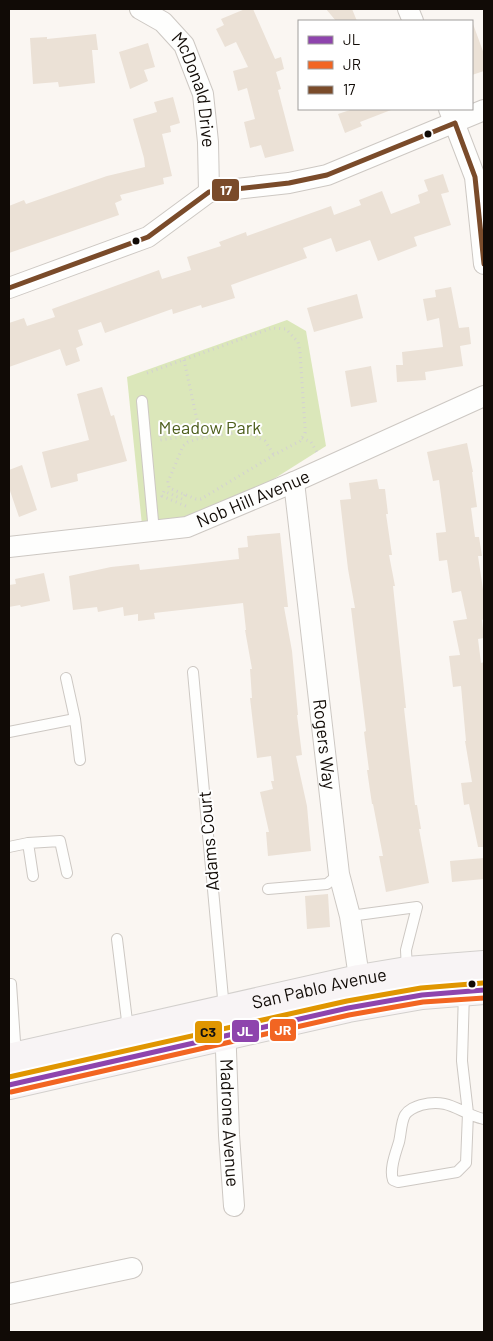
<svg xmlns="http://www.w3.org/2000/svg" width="493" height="1341" font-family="Barlow,sans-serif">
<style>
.green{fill:#dbe7ba}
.building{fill:#ebe1d6}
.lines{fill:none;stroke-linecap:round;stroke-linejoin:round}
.service-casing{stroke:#cdc8c3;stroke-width:12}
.minor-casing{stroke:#cdc8c3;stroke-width:22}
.primary-casing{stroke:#d3d0cd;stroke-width:30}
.path{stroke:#d3d1d1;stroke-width:3;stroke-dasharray:1 4;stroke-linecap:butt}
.service{stroke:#fefefd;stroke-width:10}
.minor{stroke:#fefefd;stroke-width:20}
.primary{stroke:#f8f4f5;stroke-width:28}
.bus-1-casing{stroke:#fff;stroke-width:9}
.bus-2-casing{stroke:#fff;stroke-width:9}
.bus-3-casing{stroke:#fff;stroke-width:9}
.bus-4-casing{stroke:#fff;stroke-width:9}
.bus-1{stroke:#8e44ad;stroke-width:5}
.bus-2{stroke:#f26522;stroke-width:5}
.bus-3{stroke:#7a4b2a;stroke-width:5}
.bus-4{stroke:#e09601;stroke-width:5}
.bus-dot{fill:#110b06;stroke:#fff;stroke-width:2}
.labels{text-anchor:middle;stroke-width:4;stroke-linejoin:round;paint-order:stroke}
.street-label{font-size:18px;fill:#110b06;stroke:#fff}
.park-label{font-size:18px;fill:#4e5f1d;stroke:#fff}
.line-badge{stroke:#fff;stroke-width:2}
.badge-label{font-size:14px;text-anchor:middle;font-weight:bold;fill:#fff}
.pale-badge-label{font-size:14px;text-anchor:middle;font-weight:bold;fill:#111}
</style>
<rect width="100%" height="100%" fill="#faf6f2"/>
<!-- green -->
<path class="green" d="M287,320L306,331L326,446L269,482L198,515L142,525L127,377Z"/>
<!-- building -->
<path class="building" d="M245,9H253L275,59L281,57L284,69L276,72L281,89L278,90L294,151L265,158L261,145L250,148L244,122L255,119L247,88L238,91L233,71L248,67L236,42L225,47L216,29L224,25L221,19Z
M326,9H352L357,21H336Z
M472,24H473L484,54V71L472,75Z
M96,34L98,50H92L95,83L59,87L58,82L33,84L30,38L47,37V39Z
M148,43L155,67L144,70L148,81L130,89L119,52Z
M173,97L180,123L170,126L171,132L162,134L172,176L163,178L164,184L120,195L122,200L115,203L119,215L9,253V206L24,200L26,204L107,176L145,167L144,158L133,119L157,112L154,102Z
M353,109H391V110L360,122L362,126L345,133L338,114Z
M443,174L449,192L441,194L451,225L414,237L417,246L378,261L370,240L336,252L331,238L303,248L307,258L231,285L235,298L202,308L201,305L173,314L172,309L105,333L101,322L78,330L83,345L76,348L80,361L66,366L60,349L9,367V323L24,318L27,326L55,317L52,309L159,270L162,279L191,270L187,257L221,246L219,242L246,232L247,236L331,206L334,215L361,205L359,200L382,191L391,214L420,203L418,195L428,191L424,180Z
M451,287L459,328L469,327L471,344L460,346L463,366L425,372L426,380L397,382L396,365H403L402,352L443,347L439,318L427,321L423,299L436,297L435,290Z
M357,294L363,318L314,332L307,308Z
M371,366L377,402L351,407L345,371Z
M102,387L111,416L114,415L127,461L77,474L78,481L51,488L42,452L89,440L77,394Z
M467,443L473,472H472L477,507L471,508L475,537H479L482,556H478L484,596V619L482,620L484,638L478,639L481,663L484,662V847H478L469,804L464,805L461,783L472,782L465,741H466L461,686L453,687L449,656L460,655L453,621L467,619L461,591L452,593L447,560L439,561L436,533L446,532L439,480L433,481L427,452Z
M22,465L37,510L19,517L9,488V470Z
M377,479L379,489H385L388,514H386L392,555H389L395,586H393L406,708H404L415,805H417L421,829H419L429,883L386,892L379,856H383L373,804H372L367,770H369L364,732L366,731L351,608H355L348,569L340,500L351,499L349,483Z
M280,533L288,607H284L292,651L298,715H297L302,755L296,756L307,806L311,851L268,856L266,832H269L260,792L273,789L271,781H274L271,756L257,758L250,698H252L250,669H252L245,630H246L243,603L154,613L155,619L138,621V614L124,616L123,607L98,612L97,607L73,610L69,576L111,567L139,564L140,570L239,559L238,548L248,547L247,536Z
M44,573L50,601L21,607L20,605L9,607V585L16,584L15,579Z
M484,858V879L452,882L450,861Z
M328,894L330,927L307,929L305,896Z"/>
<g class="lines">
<defs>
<path id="service" d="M142,401L154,532
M193,672L224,1009
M66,678L75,719
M9,732L75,719L80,760
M28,843L60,841L67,873
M9,847L28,843L33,876
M268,889L327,884L339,874
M350,916L417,907L406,950L407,970
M117,939L128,1029
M9,984H11L16,1056
M464,992L462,1061L468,1113L466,1163L457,1172L398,1182L393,1180C389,1169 396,1152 399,1142C401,1134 401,1122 405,1115C409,1109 415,1107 421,1105C450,1097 460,1114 484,1119"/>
<g id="minor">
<path id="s1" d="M140,9L163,22L184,45L203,94L208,142L209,192"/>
<path d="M408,9L413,21"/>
<path d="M449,109L475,177L484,264"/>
<path d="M9,288L148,237L209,192L289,183L327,175L484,110"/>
<path id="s2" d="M294,482L339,874L350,916L361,991"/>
<path id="s3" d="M9,547L187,527L294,482L484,396"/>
<path id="s4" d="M225,1023L229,1135L234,1206"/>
<path d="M9,1294L132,1268"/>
</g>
<g id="primary">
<path id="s5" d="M9,1058L359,979L407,971L484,965"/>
<path d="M9,1085L348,1008L422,995L484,990"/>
</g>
</defs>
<!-- service casing -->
<use href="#service" class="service-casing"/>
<!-- minor casing -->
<use href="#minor" class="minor-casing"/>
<!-- primary casing -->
<use href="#primary" class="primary-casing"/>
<!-- path -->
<path class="path" d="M184,360L199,429L209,427L211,437
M147,373L272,328L286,329L298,342L300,352L305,428V433L300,441L274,455L201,499H196L169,488L168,482L183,446L188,442L197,439L240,432L248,433L265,441L274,455
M199,429L160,435V440L203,434L204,438
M302,438L311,442L318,454
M185,495L182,499L164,491L162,496L188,507"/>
<!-- service -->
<use href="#service" class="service"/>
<!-- minor -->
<use href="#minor" class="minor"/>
<!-- primary -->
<use href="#primary" class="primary"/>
<defs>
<path id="bus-1" d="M9,1085L348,1008L422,995L484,990"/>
<path id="bus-2" d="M11,1092L349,1015L423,1002L484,998"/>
<path id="bus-3" d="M455,123L475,177L484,264
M9,288L148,237L209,192L289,183L327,175L455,123"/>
<path id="bus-4" d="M9,1077L347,1001L421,988L483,983"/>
</defs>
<!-- bus-1 casing -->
<use href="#bus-1" class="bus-1-casing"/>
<!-- bus-2 casing -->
<use href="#bus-2" class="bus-2-casing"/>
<!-- bus-3 casing -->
<use href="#bus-3" class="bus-3-casing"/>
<!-- bus-4 casing -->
<use href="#bus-4" class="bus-4-casing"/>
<!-- bus-1 -->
<use href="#bus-1" class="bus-1"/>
<!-- bus-2 -->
<use href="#bus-2" class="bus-2"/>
<!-- bus-3 -->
<use href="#bus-3" class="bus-3"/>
<!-- bus-4 -->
<use href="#bus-4" class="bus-4"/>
</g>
<!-- markers -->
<g class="bus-dot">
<circle cx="428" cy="134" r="4.5"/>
<circle cx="136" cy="241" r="4.5"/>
<circle cx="472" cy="984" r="4.5"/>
</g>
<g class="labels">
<!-- street labels -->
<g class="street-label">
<text dy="6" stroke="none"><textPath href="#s1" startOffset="104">McDonald Drive</textPath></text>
<text dy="6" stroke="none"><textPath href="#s3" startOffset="251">Nob Hill Avenue</textPath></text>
<text dy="6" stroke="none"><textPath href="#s2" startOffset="264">Rogers Way</textPath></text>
<text transform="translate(209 841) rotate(-95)" y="6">Adams Court</text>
<text dy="6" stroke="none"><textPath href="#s5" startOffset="318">San Pablo Avenue</textPath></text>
<text dy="6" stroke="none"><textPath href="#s4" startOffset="100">Madrone Avenue</textPath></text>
</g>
<!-- park labels -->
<g class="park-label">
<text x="210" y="434">Meadow Park</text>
</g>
</g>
<g class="line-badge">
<rect x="211" y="178" width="29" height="24" rx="5" fill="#7a4b2a"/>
<rect x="269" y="1018" width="28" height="24" rx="5" fill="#f26522"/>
<rect x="231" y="1019" width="29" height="24" rx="5" fill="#8e44ad"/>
<rect x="194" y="1020" width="29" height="24" rx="5" fill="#e09601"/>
</g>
<g class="badge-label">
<text x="226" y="195">17</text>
<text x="283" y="1035">JR</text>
<text x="245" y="1036">JL</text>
</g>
<g class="pale-badge-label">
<text x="208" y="1037">C3</text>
</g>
<!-- border -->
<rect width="493" height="1341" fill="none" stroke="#110b06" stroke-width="20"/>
<!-- legend -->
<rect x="298" y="20" width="175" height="90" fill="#ffffff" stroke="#a09d9b"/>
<rect x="308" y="36" width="25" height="8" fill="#8e44ad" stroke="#a09d9b"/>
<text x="343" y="45" font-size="15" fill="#110b06">JL</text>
<rect x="308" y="61" width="25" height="8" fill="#f26522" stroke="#a09d9b"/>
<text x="343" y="70" font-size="15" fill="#110b06">JR</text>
<rect x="308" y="86" width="25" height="8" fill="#7a4b2a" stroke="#a09d9b"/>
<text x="343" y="95" font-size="15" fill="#110b06">17</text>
</svg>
